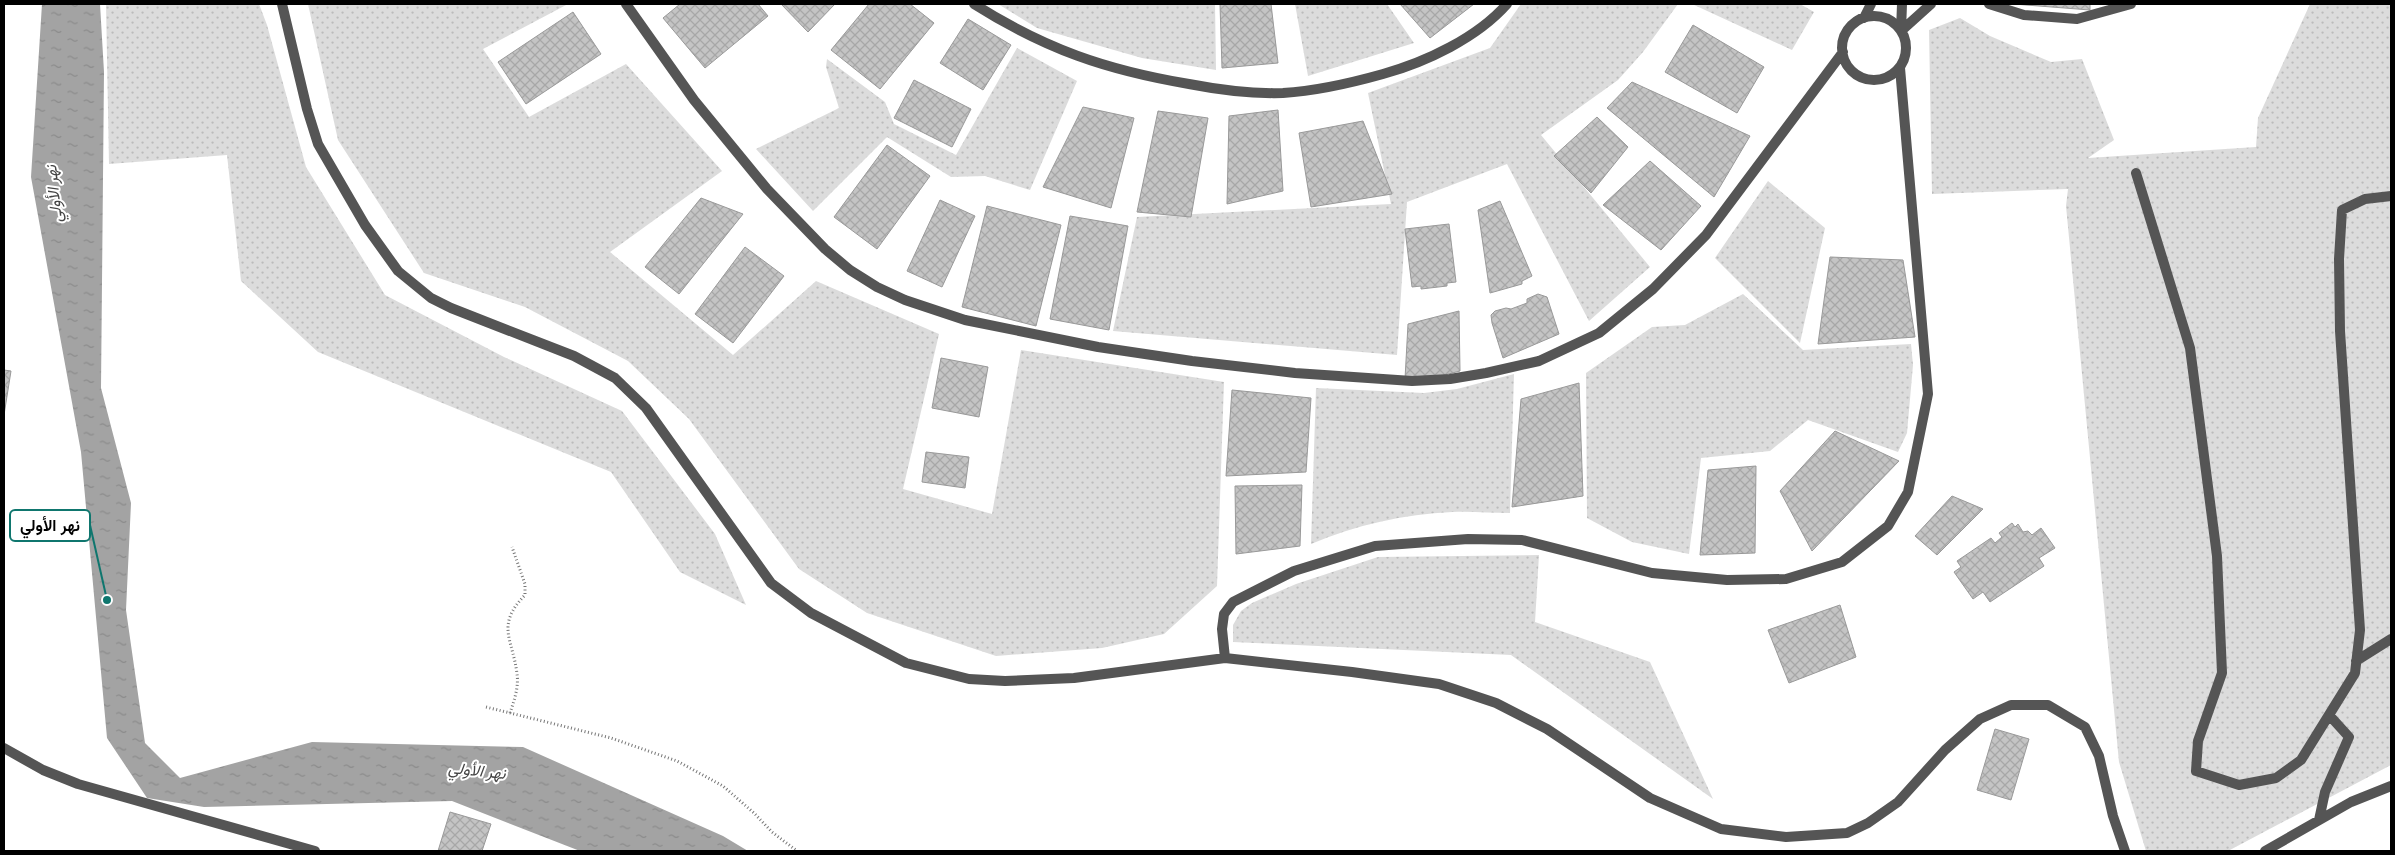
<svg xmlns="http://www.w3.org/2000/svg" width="2395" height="855" font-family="Mulish,Vazirmatn,sans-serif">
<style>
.grass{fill:url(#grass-dots)}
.water{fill:url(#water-ripples)}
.building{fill:url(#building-cross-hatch);stroke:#999}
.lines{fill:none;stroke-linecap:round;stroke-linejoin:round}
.path{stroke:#777;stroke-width:3;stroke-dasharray:1 2.5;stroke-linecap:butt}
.minor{stroke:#555;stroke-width:10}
.labels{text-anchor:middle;stroke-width:4;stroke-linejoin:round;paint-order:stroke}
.water-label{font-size:16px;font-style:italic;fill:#444;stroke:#fff}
.leader{fill:none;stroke:#0f766e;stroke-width:2}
.callout-dot{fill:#0f766e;stroke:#fff;stroke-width:2}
.callout{fill:#fff;stroke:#0f766e;stroke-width:2}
.callout-label{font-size:16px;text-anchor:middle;font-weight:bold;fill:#000}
</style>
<defs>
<pattern id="grass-dots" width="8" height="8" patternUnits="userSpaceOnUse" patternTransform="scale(1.25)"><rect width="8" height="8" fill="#dcdcdc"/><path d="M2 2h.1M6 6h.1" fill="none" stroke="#bbb" stroke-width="1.8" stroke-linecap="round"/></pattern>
<pattern id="water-ripples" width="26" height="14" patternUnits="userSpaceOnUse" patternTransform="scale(1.25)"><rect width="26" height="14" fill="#a3a3a3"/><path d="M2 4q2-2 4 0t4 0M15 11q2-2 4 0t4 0" fill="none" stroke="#8b8b8b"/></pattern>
<pattern id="building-cross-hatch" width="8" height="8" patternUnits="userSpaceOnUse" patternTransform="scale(1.25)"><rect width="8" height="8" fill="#c4c4c4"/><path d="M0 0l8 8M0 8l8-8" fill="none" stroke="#a7a7a7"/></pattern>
</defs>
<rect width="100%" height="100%" fill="#fff"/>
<!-- grass -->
<path class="grass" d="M106,4H259L267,25L306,167L385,295L504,357L622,411L715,534L746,605L680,572L611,472L318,352L241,281L227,155L109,164Z
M308,4H568L483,49L529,117L626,64L722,171L610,252L733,355L816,281L939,334L903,489L992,514L1021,350L1224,382L1217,586L1164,634L1102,648L996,656L867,613L799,569L689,419L628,361L525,307L424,273L338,140Z
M998,4H1215L1216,70L1142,58L1037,28Z
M1295,4H1387L1414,43L1308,76Z
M1521,4H1678L1643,52L1618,80L1541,135L1650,267L1589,321L1507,164L1407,202L1397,355L1113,331L1137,217L1391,204L1368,93L1490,48Z
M1692,4H1800L1814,12L1792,50Z
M2310,4H2391V765L2228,851H2146L2119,762L2066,206L2068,189L1932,194L1929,30L1960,18L1990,36L2051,62L2082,59L2114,140L2088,158L2256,147L2258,118Z
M1017,48L1077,81L1030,190L985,176L951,177L887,137L813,211L756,149L839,108L826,67L827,59L885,102L894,124L956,155Z
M1768,181L1825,228L1800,343L1715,258Z
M1743,294L1803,350L1911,344L1913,365L1907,433L1898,452L1808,420L1770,451L1701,458L1689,554L1632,542L1587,518L1586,373L1652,327L1685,325Z
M1514,374L1510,513C1491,513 1471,511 1452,512C1404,514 1356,525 1311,544L1316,388L1424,393L1457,389Z
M1539,555L1535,622L1650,662L1713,799L1511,655L1233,642V625L1241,611L1252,603L1296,584L1378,557Z"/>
<!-- water -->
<path class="water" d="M42,4H100L104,72L101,388L131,503L126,610L145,743L180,778L312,742L523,747L723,836L748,851H580L452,801L204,807L147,798L107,738L81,452L31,177Z"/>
<!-- building -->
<path class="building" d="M680,4H758L768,16L705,68L663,18Z
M781,4H835L808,32Z
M869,4H910L934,23L880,89L831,50Z
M1220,4H1271L1278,63L1222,68Z
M1400,4H1474L1430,38Z
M2013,4H2090V10Z
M573,12L601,54L526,104L498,62Z
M968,19L1011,45L983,90L940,63Z
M1693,25L1764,67L1737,113L1665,72Z
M914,80L971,109L952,147L894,118Z
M1632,82L1750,136L1714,197L1607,108Z
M1083,107L1134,118L1111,208L1043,187Z
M1278,110L1283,191L1227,204L1229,116Z
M1158,111L1208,118L1191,217L1137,212Z
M1597,117L1628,147L1591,193L1554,156Z
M1363,121L1392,194L1311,207L1299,133Z
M887,145L930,176L877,249L834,217Z
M1650,161L1701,206L1661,250L1603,205Z
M701,198L743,214L679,294L645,267Z
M940,200L975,216L942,287L907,271Z
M1500,201L1532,276L1522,281V284L1490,293L1478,210Z
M987,206L1061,225L1036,326L962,307Z
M1070,216L1128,226L1109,330L1050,319Z
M1449,224L1456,282L1447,283V286L1421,289V286L1412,287L1405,229Z
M745,247L784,276L733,343L695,314Z
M1830,257L1903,260L1915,337L1818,344Z
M1538,294L1547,297L1559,334L1503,358L1492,323L1491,315L1495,311L1506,308L1511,309L1527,303V299Z
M1459,311L1460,371L1433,378L1405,379L1408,324Z
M941,358L988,367L979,417L932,408Z
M4,370L11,371L4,415Z
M1579,383L1583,496L1512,507L1521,399Z
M1232,390L1311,398L1306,472L1226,476Z
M1835,431L1899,461L1812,551L1780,491Z
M926,452L969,457L965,488L922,482Z
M1756,466L1755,553L1700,555L1708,470Z
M1302,485L1300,546L1236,554L1235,486Z
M1952,496L1983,509L1937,555L1915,536Z
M2012,523L2015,527L2018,524L2023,532L2028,531L2032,535L2041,528L2055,548L2039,558L2044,566L1990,602L1983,592L1973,599L1954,572L1961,567L1957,561L1991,538L1995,543L2002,537L1999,533Z
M1840,605L1856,657L1789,683L1768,630Z
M1995,729L2029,739L2011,800L1977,790Z
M450,812L491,824L482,851H438Z"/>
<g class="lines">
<!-- path -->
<path class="path" d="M486,707L611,738L677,761L723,786L754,813L772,832L797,851
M510,713C514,701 519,687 517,674C513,639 495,626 525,595V584L512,547"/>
<!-- minor -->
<path class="minor" d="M282,4L307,109L318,144L365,225L398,271L431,298L451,308L574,356L615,378L646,408L771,583L811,613L906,663L969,679L1005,681L1074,678L1225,658L1352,672L1439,684L1496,703L1547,729L1650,798L1721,829L1786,837L1847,833L1868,823L1898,802L1945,750L1980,719L2011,705H2048L2085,727L2099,756L2113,816L2125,851
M626,4L694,100L767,189L825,249L850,270L877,287L905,300L965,320L1098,347L1192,361L1295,373L1412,381L1450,379L1486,373L1539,361L1599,333L1653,289L1706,235L1843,52
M974,4C1045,49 1106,70 1189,84C1220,90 1251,94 1283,93C1316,91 1351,83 1383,74C1426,62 1477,38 1507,4
M1989,4L2024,15L2077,19L2131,4
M1842 48a32 32 0 1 1 64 0a32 32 0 1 1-64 0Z
M1864,18L1871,4
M1901,31L1931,4
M1901,31L1902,4
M2136,173L2190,348L2217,556L2222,673L2198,741L2196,771L2239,785L2276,778L2301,760L2355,673L2360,630L2340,331L2339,259L2342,210L2365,199L2391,196
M1225,658L1222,629L1224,614L1233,602L1294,571L1375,546L1468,539L1522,540L1652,573L1727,580L1786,579L1842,562L1888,526L1908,492L1928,394L1900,68
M2356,661L2391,639
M4,748L43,770L78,784L315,851
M2319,820L2325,792L2349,737L2330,716
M2265,851L2351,802L2391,786"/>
</g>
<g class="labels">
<!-- water labels -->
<g class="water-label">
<text transform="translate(53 194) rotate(-96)" y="6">نهر الأولي</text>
<text transform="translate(477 770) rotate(6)" y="6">نهر الأولي</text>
</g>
</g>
<!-- callouts -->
<path class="leader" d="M107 600L90 525"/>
<circle class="callout-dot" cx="107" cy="600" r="5"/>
<rect class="callout" x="10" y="510" width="80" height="31" rx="5"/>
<g class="callout-label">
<text x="50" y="531">نهر الأولي</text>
</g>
<!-- border -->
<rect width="2395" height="855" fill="none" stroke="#000000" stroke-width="10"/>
</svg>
